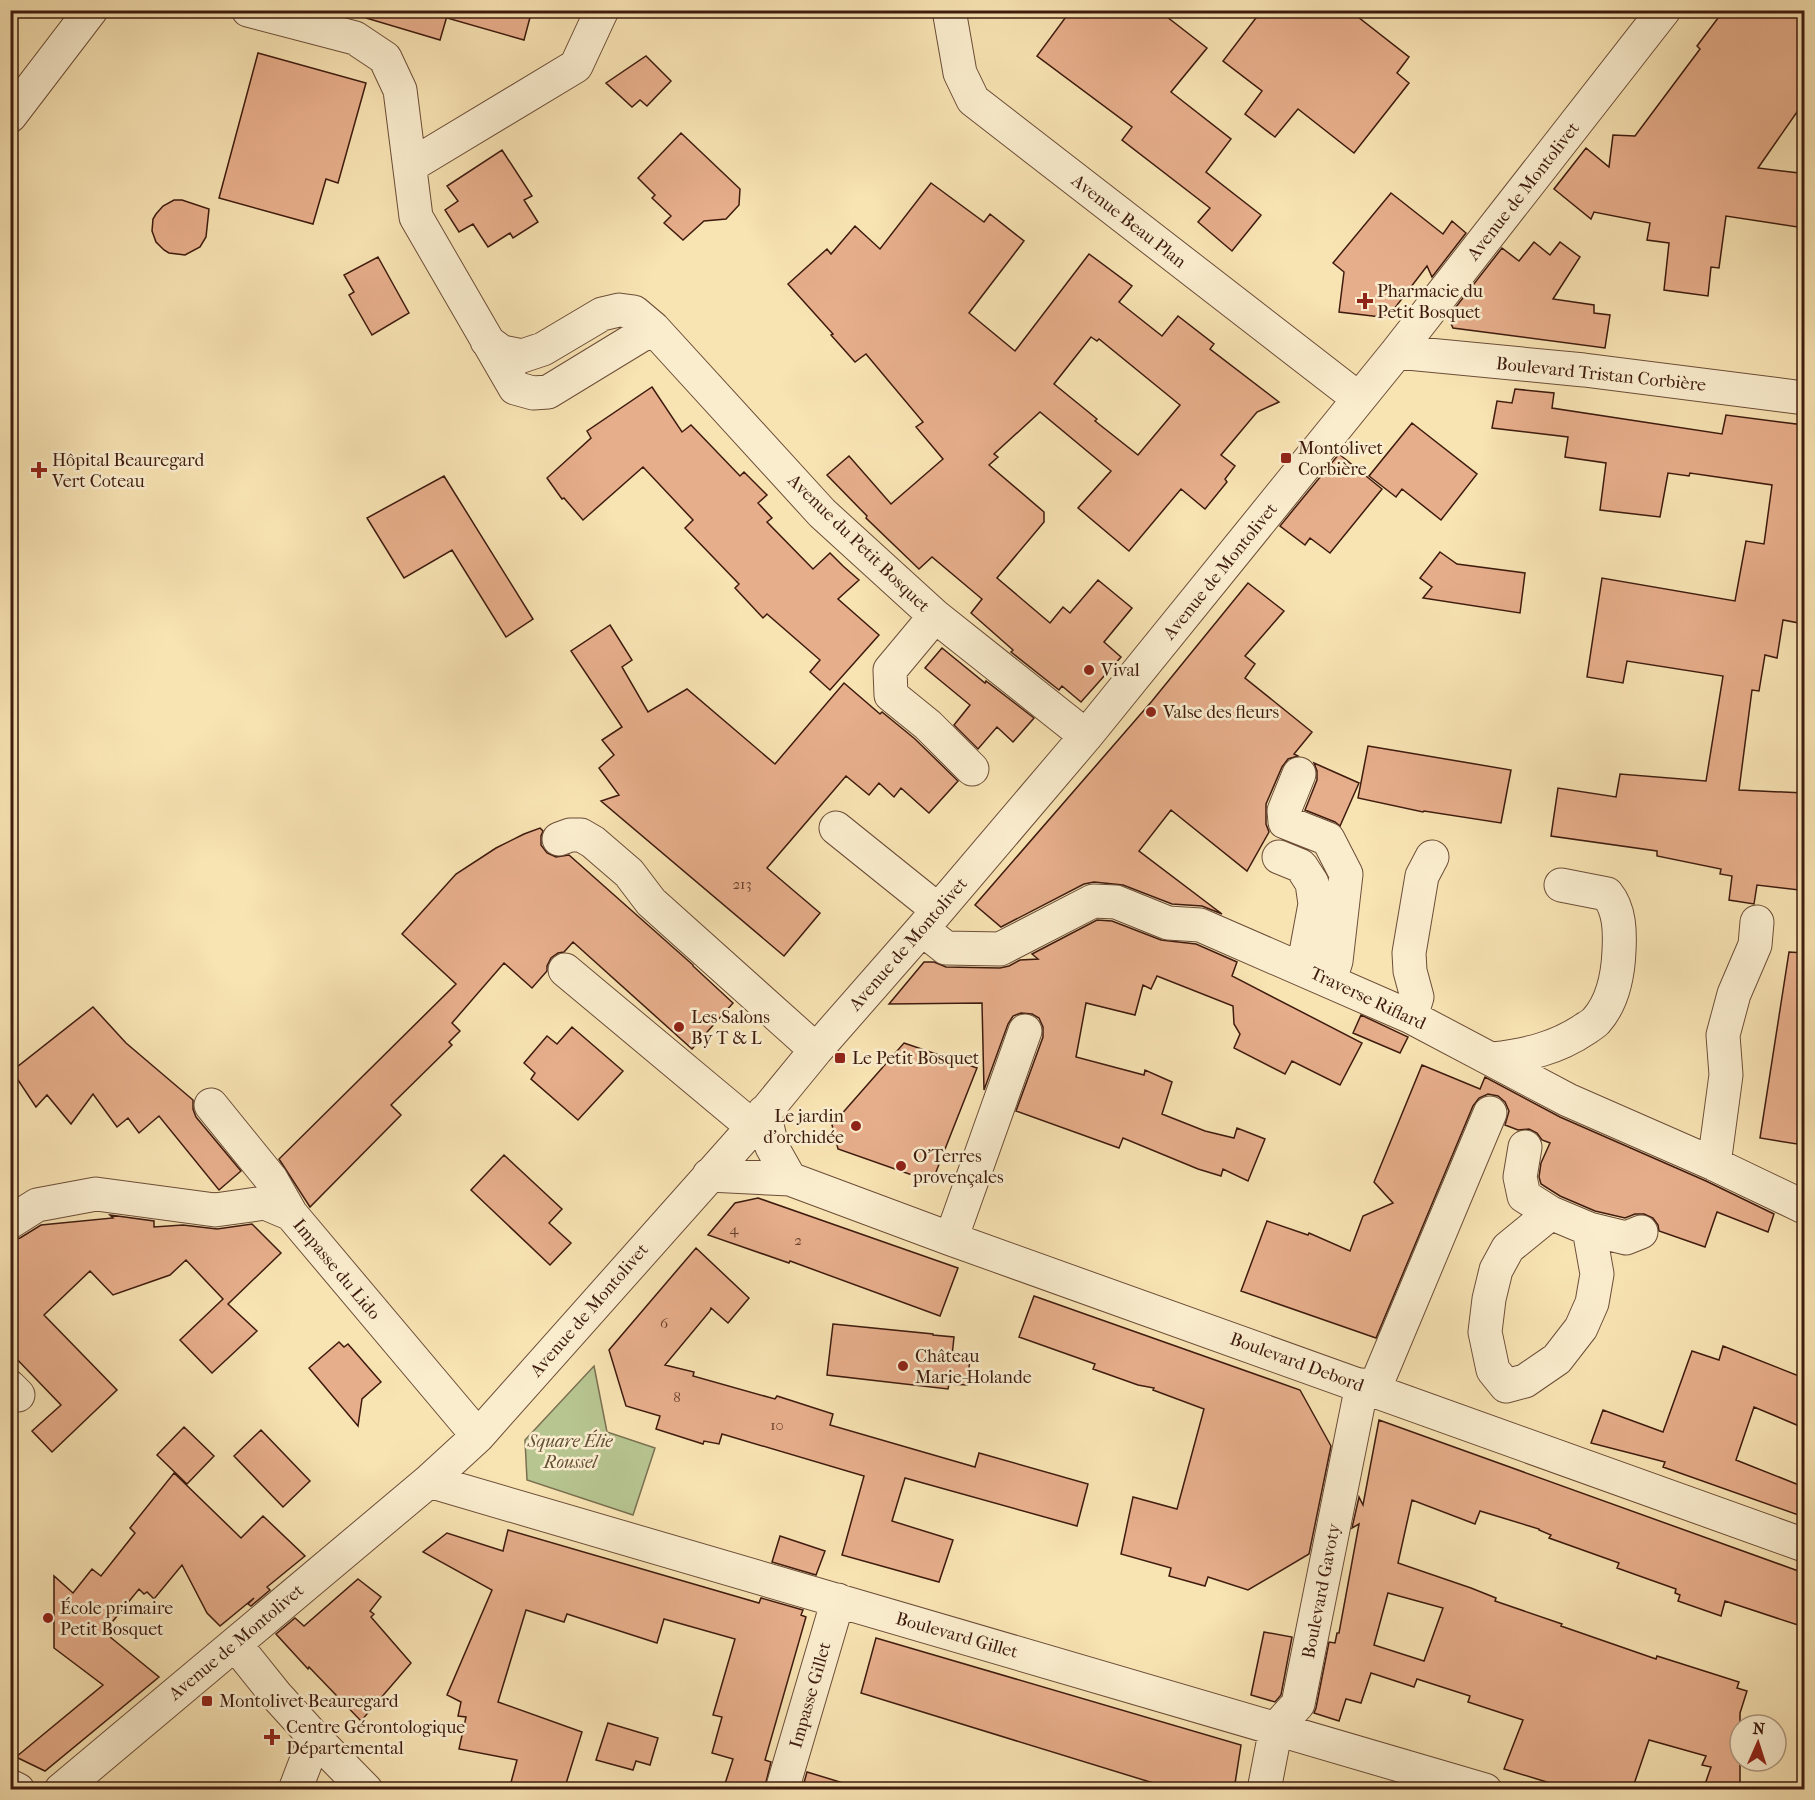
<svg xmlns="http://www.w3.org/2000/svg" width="1815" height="1800" font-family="'IM FELL French Canon',serif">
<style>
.green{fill:#b7c591;stroke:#7a7050;stroke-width:1.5}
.building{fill:#e7ae8b;stroke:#3e1b0e;stroke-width:1.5;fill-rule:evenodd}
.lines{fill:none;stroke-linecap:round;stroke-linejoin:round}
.minor-casing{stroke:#6c4d37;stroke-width:35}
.minor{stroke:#faedce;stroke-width:33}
.poi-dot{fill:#8f2418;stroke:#faedce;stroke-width:2}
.labels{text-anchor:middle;stroke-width:5;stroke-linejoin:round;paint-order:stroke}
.number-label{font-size:15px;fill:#68402d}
.street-label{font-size:18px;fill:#3e1b0e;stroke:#faedce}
.poi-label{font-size:18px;fill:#3e1b0e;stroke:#faedce;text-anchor:start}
.park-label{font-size:18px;font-style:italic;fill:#624e35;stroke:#faedce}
</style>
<rect width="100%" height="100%" fill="#f8e3b3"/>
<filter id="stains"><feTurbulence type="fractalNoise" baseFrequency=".00333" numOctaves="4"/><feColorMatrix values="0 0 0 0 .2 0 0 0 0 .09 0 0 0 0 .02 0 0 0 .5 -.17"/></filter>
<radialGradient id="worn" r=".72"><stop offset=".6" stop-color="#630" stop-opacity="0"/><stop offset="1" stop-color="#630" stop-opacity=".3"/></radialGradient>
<!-- green -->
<path class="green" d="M594,1366L607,1432L655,1448L633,1515L527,1480L525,1440Z"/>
<!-- building -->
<path class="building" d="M367,10H532L524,40L447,18V16L440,40L366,18Z
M1071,10H1158L1207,48L1171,92L1231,139L1206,172L1261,215L1232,251L1198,222L1210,208L1122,140L1132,127L1037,56Z
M1262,10H1349L1409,57L1397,73L1409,83L1354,153L1298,109L1275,137L1245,114L1262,91L1223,61Z
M1724,10H1804V102L1758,168L1799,173L1804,182V228L1726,216L1719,268L1711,267L1708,296L1664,290L1669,243L1647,240L1650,223L1594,212L1591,219L1554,189L1586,148L1609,167L1613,135L1635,136L1700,49L1697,46Z
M258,53L366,83L338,183L326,179L313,224L219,198Z
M646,56L671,81L647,106L640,100L632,107L606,83Z
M681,133L740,189L739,205L726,219L704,221L683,240L664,223L671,216L652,198L655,195L638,178Z
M502,150L532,196L524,200L538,222L513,238L510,233L488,247L473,224L459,232L445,210L458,201L447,186Z
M931,183L984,222L990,214L1024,241L969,313L1015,351L1089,254L1132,286L1119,302L1162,336L1178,316L1214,344L1210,349L1279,402L1257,412L1221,455L1235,466L1225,479L1227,482L1205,509L1181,489L1129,551L1078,508L1111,471L1040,412L994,454L998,457L989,465L1044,512V522L997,578L1050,623L1063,607L1070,613L1098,580L1132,608L1104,642L1121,657L1081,702L1062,686L1059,690L1011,652L1013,650L971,613L982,599L932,557L919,569L866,518L867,516L827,475L849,456L891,504L943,459L916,427L923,422L866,354L855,362L831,335L833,334L788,284L827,249L831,254L855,226L880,249ZM1091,337L1097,341L1099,339L1180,405L1138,455L1095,421L1097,419L1054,384Z
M1391,193L1443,234L1452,221L1466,233L1432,277L1427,266L1391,313L1381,317L1339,312L1344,272L1333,263Z
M174,200H182L209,209L206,237L200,247L185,255L169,253L164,250L156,242L152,231L153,219L156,214L163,206Z
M1534,242L1550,255L1560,242L1580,257L1553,299L1594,305V313L1610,315L1605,348L1453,328L1448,317L1502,248L1519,261Z
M378,257L409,313L372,335L349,295L354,292L344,275Z
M652,387L682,432L691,425L740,476L744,472L767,495L758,503L772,518L767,522L813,569L830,553L843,566L859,580L838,599L879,635L830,690L810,672L820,660L767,614L763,618L735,588L739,584L685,528L693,520L643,467L583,520L564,498L562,499L547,478L591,438L587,431Z
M1515,389L1554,393L1552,408L1722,434L1726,415L1804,425V624L1783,620L1777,658L1765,655L1759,691L1752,690L1739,790L1804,793V884L1800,883L1799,890L1757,885L1754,904L1729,900L1732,876L1720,874L1721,869L1657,856V851L1551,836L1558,788L1616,797L1620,774L1706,781L1723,676L1627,661L1623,683L1587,677L1602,578L1735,601L1746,541L1764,544L1772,485L1690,473L1689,476L1668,473L1660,517L1600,510L1606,463L1565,457L1568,437L1492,428L1497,401L1512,403Z
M1412,423L1477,474L1441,520L1402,489L1396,497L1369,476Z
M1339,454L1382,489L1330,553L1310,538L1305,545L1280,526Z
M444,476L533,619L506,637L452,550L404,578L367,518Z
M1440,552L1457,564L1525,573L1520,613L1423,598L1432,587L1420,578Z
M1248,583L1284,611L1245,656L1255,664L1245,678L1312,732L1294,754L1298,756L1288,759L1282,767L1266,804V824L1269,832L1247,871L1171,810L1139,851L1222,914L1202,906L1172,904L1123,885L1094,882L1084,884L1001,927L975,905L1152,701Z
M610,625L632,660L622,667L648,712L687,689L775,764L844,683L880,714L882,712L915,739L958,781L929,813L901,788L894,797L879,783L869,795L846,776L767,868L820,913L784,956L601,801L619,795L599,768L614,755L602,740L622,727L571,651Z
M942,648L985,683L986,681L1034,718L1013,742L997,727L978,749L954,725L970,705L925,668Z
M1368,746L1511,770L1501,823L1424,811L1423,812L1358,798Z
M1314,763L1359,783L1340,826L1335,822L1305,810L1317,780V771Z
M540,828L543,831L541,836V845L547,853L556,857L569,855L693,965V966L733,1003L692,1049L573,942L564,952L558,953L551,958L547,966V971L532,988L504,963L452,1023L460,1031L449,1042L452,1045L391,1105L401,1115L310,1207L279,1159L456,984L402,934L456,874L496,848L524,834Z
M1097,920L1112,921L1161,940L1196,944L1237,962L1232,976L1362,1043L1340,1085L1292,1061L1285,1074L1234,1048L1240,1034L1234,1024L1233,1006L1157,976L1151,989L1143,985L1135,1015L1086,1003L1076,1057L1144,1075L1145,1070L1172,1082L1162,1114L1205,1131L1234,1138L1237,1128L1265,1139L1248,1181L1223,1169L1221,1176L1198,1169L1123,1138L1119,1148L1016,1111L1043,1037V1027L1039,1018L1032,1014L1021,1013L1013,1016L1008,1024L984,1090L982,1003L889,1004L924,962H934L946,967L1000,968L1009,966L1020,960L1038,959L1032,954Z
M1789,952L1804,953V1095L1797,1144L1760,1138Z
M93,1007L126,1043L193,1100V1109L196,1117L241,1171L219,1190L159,1116L139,1133L128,1118L117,1127L93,1094L71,1124L47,1095L36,1107L12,1071Z
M1361,1015L1408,1037L1400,1053L1353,1033Z
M572,1027L623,1071L578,1120L531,1079L535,1073L524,1063L547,1036L557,1044Z
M904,1043L977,1068L932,1182L838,1149L832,1125Z
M1422,1065L1480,1089L1485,1077L1560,1117L1706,1181L1774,1214L1768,1232L1717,1212L1705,1247L1659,1231L1658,1225L1653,1218L1644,1214H1635L1625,1218L1595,1211L1560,1196L1541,1184L1539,1177L1541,1163L1550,1143L1542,1140L1537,1133L1529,1129L1518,1130L1505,1125L1509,1111L1505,1102L1498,1096L1488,1094L1479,1098L1473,1106L1376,1338L1241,1291L1267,1221L1308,1235L1309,1233L1350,1251L1363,1216L1393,1203L1374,1182Z
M504,1155L562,1209L549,1223L571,1243L550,1265L471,1190Z
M758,1198L958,1268L940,1316L790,1261L789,1263L708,1235L735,1203Z
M110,1215L154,1221V1227L183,1225L217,1229L252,1224L281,1253L228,1304L257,1331L212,1373L180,1340L223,1299L186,1260L170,1275L113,1295L90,1271L44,1315L117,1390L52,1452L32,1431L61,1405L10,1352V1241L20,1238L41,1225L113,1218Z
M696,1248L749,1298L728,1323L711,1308L710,1311L665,1365L694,1372L693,1376L775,1399L777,1396L833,1414L830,1425L975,1467L979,1453L1088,1484L1077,1526L905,1478L892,1521L953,1540L939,1582L842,1555L864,1476L722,1434L719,1444L704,1441L703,1444L656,1429L660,1416L626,1406L609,1350Z
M1034,1296L1300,1390L1331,1446L1309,1554L1248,1590L1208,1577L1205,1586L1169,1576L1171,1568L1121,1554L1133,1497L1177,1509L1204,1409L1153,1390L1154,1388L1138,1385L1093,1369L1095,1364L1019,1337Z
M833,1324L933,1334V1335L954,1337L952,1356L970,1359L967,1385L949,1384L948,1389L827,1375Z
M339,1342L344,1347L348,1344L381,1382L362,1399L358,1426L309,1368Z
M1723,1346L1804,1378V1428L1754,1407L1736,1460L1804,1487V1517L1663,1467L1665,1462L1591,1443L1603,1410L1663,1432L1692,1351L1719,1360Z
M1379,1420L1804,1573V1627L1725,1601L1721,1616L1678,1601L1680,1595L1675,1593L1676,1589L1617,1568L1619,1563L1549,1538L1551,1535L1539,1530V1529L1480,1511L1475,1524L1412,1500L1398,1563L1471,1588L1496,1598L1495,1601L1562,1624L1561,1626L1656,1659L1657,1656L1739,1682L1737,1688L1747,1691L1740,1713V1790H1703L1711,1767L1702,1765L1706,1756L1649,1740L1632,1790H1573L1504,1769L1523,1720L1468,1702L1470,1696L1417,1679L1414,1687L1371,1673L1361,1703L1346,1699L1339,1721L1314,1713L1316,1708L1329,1642L1335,1643L1337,1633H1339L1359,1524L1352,1528L1359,1497L1363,1505ZM1388,1593L1443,1608L1424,1661L1374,1645Z
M184,1427L214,1456L187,1484L157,1455Z
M261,1430L310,1481L283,1507L234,1456Z
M174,1473L241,1538L263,1516L305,1556L267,1587L270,1590L251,1606L248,1604L254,1598L220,1626L207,1613L182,1565L154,1599L147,1592L144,1594L139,1589L104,1632L159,1677L45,1771L16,1757L103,1685L54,1648V1576L73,1593L92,1569L101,1576L135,1533L130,1528Z
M508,1530L759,1603L761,1598L803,1610L801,1615L806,1617L765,1760L771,1762L764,1790H723L733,1759L712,1753L722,1717L713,1715L735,1639L664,1619L657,1643L567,1614L564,1622L526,1610L498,1702L582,1732L564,1790H509L517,1760L459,1749L466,1717L458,1716L461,1702L447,1695L492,1590L423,1552L447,1533L503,1551Z
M780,1536L825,1551L816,1575L772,1562Z
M358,1579L381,1597L370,1611L374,1614L371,1617L411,1663L361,1721L309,1667L308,1669L276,1634L295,1618L304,1626Z
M1264,1632L1292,1637L1281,1695L1275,1702L1251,1695Z
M876,1638L1241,1745L1234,1790H1176L861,1693Z
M608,1723L658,1738L650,1765L636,1761L633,1770L596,1760Z
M807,1772L840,1782L839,1790H802Z"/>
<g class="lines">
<defs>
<path id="minor" d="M248,10L355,38L385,58L400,90L416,217L515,388L533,393L548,392L653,328
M949,10L960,73L973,100L1359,399
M10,116L91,10
M410,166L576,66L602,10
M487,341L502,352L522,356L543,349L602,314L619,310L634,312L653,328L822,513L935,616L1086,736
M1397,352L1584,370L1804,398
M935,616L890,670L891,695L928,725L972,769
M1299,774L1284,811L1285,822L1328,839L1346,874L1336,961L1330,980
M836,828L938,910
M559,839L570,835H581L593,842L629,873L651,902L816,1050
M1279,857L1301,866L1312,883L1315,904L1303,969
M922,929L946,948L1000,949L1093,901L1116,902L1168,923L1200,925L1411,1017L1568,1100L1714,1164L1804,1207
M565,970L753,1127
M1411,1017L1417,997L1410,971L1409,953L1422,876L1432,857
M1493,1059C1527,1055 1557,1048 1585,1029C1588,1027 1593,1024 1596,1021C1613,1002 1618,975 1619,951C1620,932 1620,910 1607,894L1561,885
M211,1105L271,1179L291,1214
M764,1112L772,1147L790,1179L951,1239L1804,1545
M1525,1147L1520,1177L1524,1196L1551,1213L1589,1229L1626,1238L1641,1232
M1714,1164L1726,1075L1723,1035L1734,994L1755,945L1757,922
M709,1175L790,1179
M10,1222L37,1205L96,1194L215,1210L265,1203L291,1214L478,1436
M951,1239L1025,1031
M1506,1386L1493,1370L1485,1332L1489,1299L1496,1270L1508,1248L1551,1213
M1506,1386L1525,1381L1557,1359L1581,1328L1592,1303L1597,1274L1589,1229
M10,1387L18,1395
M1374,1390L1490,1113
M429,1481L1485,1790
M235,1644L276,1695L315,1738L295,1790
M315,1738L366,1790
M10,1786L18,1790
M61,1790L429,1481L478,1436L753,1127L816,1050L922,929L1086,736L1397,352L1664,10
M782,1790L838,1600
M1264,1790L1276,1728L1298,1704L1362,1385"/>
</defs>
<!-- minor casing -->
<use href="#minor" class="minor-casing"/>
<!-- minor -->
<use href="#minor" class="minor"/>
</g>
<!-- markers -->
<g class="poi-dot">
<path d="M1362 292h6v6h6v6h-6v6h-6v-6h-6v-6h6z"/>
<rect x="1280" y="452" width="12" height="12" rx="3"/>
<path d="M36 461h6v6h6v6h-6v6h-6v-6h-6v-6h6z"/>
<circle cx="1089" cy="670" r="6"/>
<circle cx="1151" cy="712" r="6"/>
<circle cx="679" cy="1027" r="6"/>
<rect x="834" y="1052" width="12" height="12" rx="3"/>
<circle cx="856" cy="1126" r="6"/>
<circle cx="901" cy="1166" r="6"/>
<circle cx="903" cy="1366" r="6"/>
<circle cx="48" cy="1618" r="6"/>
<rect x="201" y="1695" width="12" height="12" rx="3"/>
<path d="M269 1728h6v6h6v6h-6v6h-6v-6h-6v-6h6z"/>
</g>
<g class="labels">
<!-- number labels -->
<g class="number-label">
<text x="742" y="889">213</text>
<text x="734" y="1234">4</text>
<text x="798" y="1245">2</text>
<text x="664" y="1328">6</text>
<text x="677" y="1402">8</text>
<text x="777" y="1430">10</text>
</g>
<!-- street labels -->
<g class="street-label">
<text transform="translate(1523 191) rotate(-52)" y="6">Avenue de Montolivet</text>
<text transform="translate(1129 221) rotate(38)" y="6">Avenue Beau Plan</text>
<text transform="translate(1601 374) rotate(6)" y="6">Boulevard Tristan Corbière</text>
<text transform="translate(859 543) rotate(44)" y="6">Avenue du Petit Bosquet</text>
<text transform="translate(1220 571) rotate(-51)" y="6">Avenue de Montolivet</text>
<text transform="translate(908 944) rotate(-49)" y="6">Avenue de Montolivet</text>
<text transform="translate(1368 998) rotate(25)" y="6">Traverse Riflard</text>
<text transform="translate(337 1269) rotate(50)" y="6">Impasse du Lido</text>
<text transform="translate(589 1310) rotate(-49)" y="6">Avenue de Montolivet</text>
<text transform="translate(1297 1362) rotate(20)" y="6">Boulevard Debord</text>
<text transform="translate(1321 1591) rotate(-79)" y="6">Boulevard Gavoty</text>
<text transform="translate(957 1635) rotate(16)" y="6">Boulevard Gillet</text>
<text transform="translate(236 1642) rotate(-40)" y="6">Avenue de Montolivet</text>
<text transform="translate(810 1695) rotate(-74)" y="6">Impasse Gillet</text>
</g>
<!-- poi labels -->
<g class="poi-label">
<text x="1377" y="297">Pharmacie du<tspan x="1377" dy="21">Petit Bosquet</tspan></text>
<text x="1298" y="454">Montolivet<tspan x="1298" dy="21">Corbière</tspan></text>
<text x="52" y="466">Hôpital Beauregard<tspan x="52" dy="21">Vert Coteau</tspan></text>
<text x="1101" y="676">Vival</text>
<text x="1163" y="718">Valse des fleurs</text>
<text x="691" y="1023">Les Salons<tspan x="691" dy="21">By T &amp; L</tspan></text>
<text x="852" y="1064">Le Petit Bosquet</text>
<text x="844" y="1122" text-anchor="end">Le jardin<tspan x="844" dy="21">d'orchidée</tspan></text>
<text x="913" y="1162">O’Terres<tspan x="913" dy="21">provençales</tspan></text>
<text x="915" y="1362">Château<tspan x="915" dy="21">Marie-Holande</tspan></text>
<text x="60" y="1614">École primaire<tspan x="60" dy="21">Petit Bosquet</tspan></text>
<text x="219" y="1707">Montolivet Beauregard</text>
<text x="286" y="1733">Centre Gérontologique<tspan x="286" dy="21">Départemental</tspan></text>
</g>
<!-- park labels -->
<g class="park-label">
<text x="570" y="1447">Square Élie<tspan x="570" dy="21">Roussel</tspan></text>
</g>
</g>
<!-- margin -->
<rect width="1815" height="1800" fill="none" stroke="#f8e3b3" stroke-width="36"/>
<rect x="12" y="12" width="1791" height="1776" fill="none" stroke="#3e1b0e" stroke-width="3"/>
<rect x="18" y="18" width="1779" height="1764" fill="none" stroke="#3e1b0e" stroke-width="1.5"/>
<!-- north arrow -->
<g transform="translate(1758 1743) rotate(3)"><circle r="28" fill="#faedce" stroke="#af9981" stroke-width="1.5"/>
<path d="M0-4.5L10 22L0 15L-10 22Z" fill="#8f2418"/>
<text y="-9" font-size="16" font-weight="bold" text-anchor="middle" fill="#3e1b0e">N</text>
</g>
<rect width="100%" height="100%" filter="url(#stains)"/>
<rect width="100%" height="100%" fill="url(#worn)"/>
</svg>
